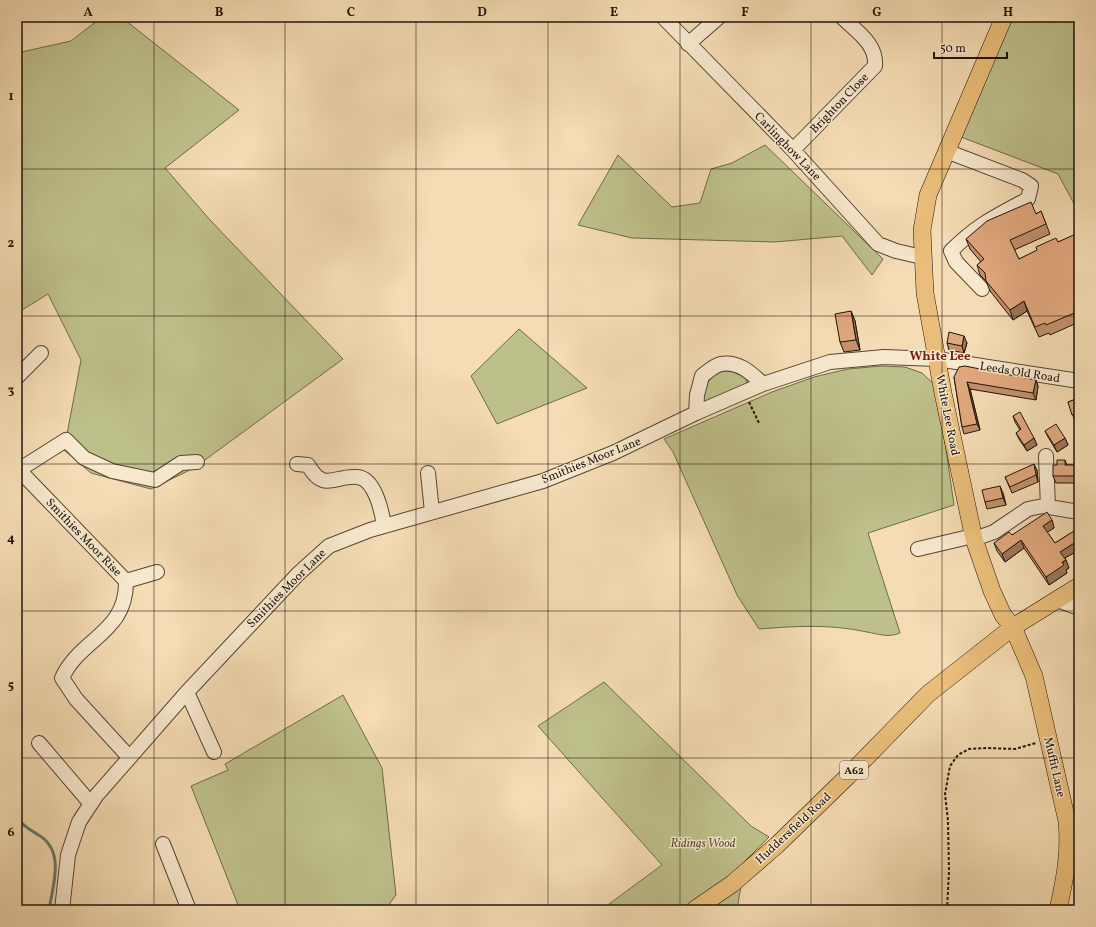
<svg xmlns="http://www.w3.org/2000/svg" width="1096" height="927" font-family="Vollkorn,serif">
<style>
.green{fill:#bec08b;stroke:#6e6a4a}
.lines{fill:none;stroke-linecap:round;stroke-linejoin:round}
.stream{stroke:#6a796b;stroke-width:3}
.minor-casing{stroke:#544634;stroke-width:16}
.major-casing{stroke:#1f140a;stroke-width:18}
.path{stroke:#1f140a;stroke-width:2;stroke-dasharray:3 2;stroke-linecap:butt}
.minor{stroke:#f8e8ce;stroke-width:14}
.major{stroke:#eabe7a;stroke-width:17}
.wall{fill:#c2906c;stroke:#1f140a}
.shaded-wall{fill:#9e7558;stroke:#1f140a}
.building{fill:#e1a77d;stroke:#1f140a}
.grid{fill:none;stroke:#1f140a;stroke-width:1;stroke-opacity:0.55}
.labels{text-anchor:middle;stroke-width:3;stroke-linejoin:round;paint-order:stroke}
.shield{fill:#f8e8ce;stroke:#605445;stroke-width:1}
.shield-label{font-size:11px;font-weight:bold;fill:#1f140a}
.street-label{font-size:12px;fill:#1f140a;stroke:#f8e8ce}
.park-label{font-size:12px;font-style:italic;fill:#575037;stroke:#f8e8ce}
.neighbourhood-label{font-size:13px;font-weight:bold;fill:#7a1f14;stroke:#f8e8ce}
.neatline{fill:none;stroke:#1f140a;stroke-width:1.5}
.grid-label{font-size:13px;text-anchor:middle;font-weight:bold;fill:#1f140a}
</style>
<rect width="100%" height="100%" fill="#f5dcb4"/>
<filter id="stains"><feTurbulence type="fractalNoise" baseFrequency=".005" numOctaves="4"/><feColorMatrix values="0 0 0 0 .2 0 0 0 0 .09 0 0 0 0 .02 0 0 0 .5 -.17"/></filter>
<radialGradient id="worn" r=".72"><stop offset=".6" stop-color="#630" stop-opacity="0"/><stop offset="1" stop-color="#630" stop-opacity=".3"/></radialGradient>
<!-- green -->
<path class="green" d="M102,17H121L239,110L165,168L210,220L343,359L194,468L151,489L91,473L64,450L81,360L48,294L17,313V53L71,41Z
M1011,17H1079V213L1058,174L961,137Z
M765,145L883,259L872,275L842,236L775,242L632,238L578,225L618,155L672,207L700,203L711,169L732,163Z
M519,329L587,388L497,424L471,376Z
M881,366L905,367L922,373L937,387L954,505L868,533L900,633C888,638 879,634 867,632C830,624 797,626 759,629L737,595L673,452L664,439L772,392L814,377L848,369Z
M725,371H737L746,378L747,384L704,405C701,389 709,374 725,371Z
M604,682L751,826L769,837L745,861L737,910H601L662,865L538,726Z
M343,695L382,768L396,895L385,910H240L191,786L228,770L225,764Z"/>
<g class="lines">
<!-- stream -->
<path class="stream" d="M17,815C20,824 29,829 37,834C66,850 53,884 49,910"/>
<defs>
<path id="minor" d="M663,17L793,150L878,244L896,251L922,257
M688,44L719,17
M793,150L875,66C877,44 857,32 842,17
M946,151L1022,180L1031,186L1028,199C996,216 977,225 951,251L956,262L982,289
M17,377L41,353
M696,413L697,395L702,376C707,372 715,365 721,364C739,361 751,373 763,384
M1046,456L1048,507
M297,464L308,465C324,493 334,475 357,477C375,478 382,512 384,526
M19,470L126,581C127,633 80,638 62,678L76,699L129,757
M17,471L66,440L84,458L112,471L155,480L181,463L197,462
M428,473L432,512
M974,539L994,532L1028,509L1043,506L1079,512
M918,549L973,536
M126,581L157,572
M1057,600L1079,608
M187,692L214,752
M39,743L91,804
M163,844L189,910
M62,910L68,855L79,822L96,796L187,692L298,574L329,546L370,530L543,481L613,453L696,413L763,384L830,362L884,357L937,359L1079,381"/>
<path id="major" d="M1004,17L928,195L922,230L925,293L943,393L974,539L992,591L1003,615L1013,627L1034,676L1067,821C1070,854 1065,878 1058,910
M694,910L732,884L777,845L848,776L928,694L1013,627L1079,586"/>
</defs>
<!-- minor casing -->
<use href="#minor" class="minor-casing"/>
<!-- major casing -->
<use href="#major" class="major-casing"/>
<!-- path -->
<path class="path" d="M749,402L759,423
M947,910L949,871L948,821L945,794L950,766L958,755L969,749L986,748L1015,749L1036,743"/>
<!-- minor -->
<use href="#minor" class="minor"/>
<!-- major -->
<use href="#major" class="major"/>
</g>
<!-- wall -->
<path class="wall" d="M1041,211L1050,234L1014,250L1019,259L1058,242L1079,234V322L1050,335L1049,333L1039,337L1027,311L1013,320L990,291L986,281L980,275L977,265L981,262L970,249L966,239L1036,214Z
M851,311L855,321L860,350L844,352L840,342Z
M947,343H967L964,353L949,350Z
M954,377L1036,380L1038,386L1036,400L970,389L980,430L964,434L962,427Z
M1079,398V420L1075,421L1068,402Z
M1013,416L1034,438L1037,445L1027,451L1019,439L1016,433L1020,430L1015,422Z
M1045,431L1065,438L1068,445L1057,452L1048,437Z
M1065,460L1067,465H1079V483H1056L1053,476L1057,465Z
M1037,470L1038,482L1012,493L1005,477Z
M1003,493L1006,505L987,509L985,502Z
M1052,520L1054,528L1047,532L1055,543L1079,528V550L1065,558L1069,568L1066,570L1067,573L1049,585L1024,548L1005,562L997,551L994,543L1012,535Z"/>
<!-- shaded-wall -->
<path class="shaded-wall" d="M1024,301L1027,311L1013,320L1010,310Z
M851,311L855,321L860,350L856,340Z
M964,336L967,343L964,353L962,346Z
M1036,380L1038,386L1036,400L1033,393Z
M967,382L970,389L980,430L977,424Z
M1034,438L1037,445L1027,451L1024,445Z
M1065,438L1068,445L1057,452L1054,445Z
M1034,464L1037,470L1038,482L1036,475Z
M1000,486L1003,493L1006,505L1003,498Z
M1052,520L1054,528L1046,533L1043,526Z
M1021,540L1024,548L1005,562L1002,554Z
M1079,540V550L1063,559L1060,552Z
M1066,560L1069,568L1066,570L1067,573L1049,585L1046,577Z"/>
<!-- building -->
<path class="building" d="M1031,202L1036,214L1041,211L1046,224L1010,240L1019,259L1037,250L1036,247L1056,238L1058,242L1078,233L1079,234V246H1078L1079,248V311L1046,325L1045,323L1035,327L1024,301L1010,310L986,281L985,273L977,265L984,259L966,239L987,221Z
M851,311L856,340L840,342L835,314Z
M949,332L964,336L962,346L947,343Z
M965,366L1036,380L1033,393L967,382L977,424L962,427L954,377L959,367Z
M1079,398V412L1072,415L1068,402Z
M1020,412L1034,438L1024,445L1016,433L1021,429L1013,416Z
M1056,424L1065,438L1054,445L1045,431Z
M1057,460H1065V465H1079V476H1053V465H1057Z
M1034,464L1036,475L1010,487L1005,477Z
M1000,486L1003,498L985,502L982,490Z
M1047,512L1052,520L1043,526L1055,543L1079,528V540L1060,552L1066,560L1062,562L1064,565L1046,577L1021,540L1002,554L994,543L1009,532L1012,535Z"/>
<!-- grid -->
<path class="grid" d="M154,17V910M285,17V910M416,17V910M548,17V910M680,17V910M811,17V910M942,17V910M17,169H1079M17,316H1079M17,464H1079M17,611H1079M17,758H1079"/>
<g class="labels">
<!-- shield labels -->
<rect class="shield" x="840" y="761" width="28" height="18" rx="3"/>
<g class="shield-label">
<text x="854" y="774">A62</text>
</g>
<!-- street labels -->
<g class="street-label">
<text transform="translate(839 103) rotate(-46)" y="4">Brighton Close</text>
<text transform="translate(788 146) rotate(46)" y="4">Carlinghow Lane</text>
<text transform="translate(1020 372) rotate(9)" y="4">Leeds Old Road</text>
<text transform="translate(948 415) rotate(79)" y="4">White Lee Road</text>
<text transform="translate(591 460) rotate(-22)" y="4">Smithies Moor Lane</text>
<text transform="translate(84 537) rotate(46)" y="4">Smithies Moor Rise</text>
<text transform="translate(286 588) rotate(-45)" y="4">Smithies Moor Lane</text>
<text transform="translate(1055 767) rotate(77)" y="4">Muffit Lane</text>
<text transform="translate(793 828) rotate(-43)" y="4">Huddersfield Road</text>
</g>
<!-- park labels -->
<g class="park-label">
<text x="703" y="847">Ridings Wood</text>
</g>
<!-- neighbourhood labels -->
<g class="neighbourhood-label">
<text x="940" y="360">White Lee</text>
</g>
</g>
<!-- margin -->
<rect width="1096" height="927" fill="none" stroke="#f5dcb4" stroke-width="44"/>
<!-- scale -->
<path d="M934 52v6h73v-6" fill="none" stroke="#1f140a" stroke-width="2"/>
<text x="940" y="52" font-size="12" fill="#1f140a" stroke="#f8e8ce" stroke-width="3" paint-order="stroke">50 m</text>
<rect x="22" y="22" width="1052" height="883" class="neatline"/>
<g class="grid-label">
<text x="88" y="16">A</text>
<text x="219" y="16">B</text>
<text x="351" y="16">C</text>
<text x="482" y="16">D</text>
<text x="614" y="16">E</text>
<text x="745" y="16">F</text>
<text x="877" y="16">G</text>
<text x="1008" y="16">H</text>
<text x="11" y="100">1</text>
<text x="11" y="247">2</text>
<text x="11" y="394">3</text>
<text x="11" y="542">4</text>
<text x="11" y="689">5</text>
<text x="11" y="836">6</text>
</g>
<rect width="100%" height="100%" filter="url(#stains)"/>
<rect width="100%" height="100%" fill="url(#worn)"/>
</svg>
